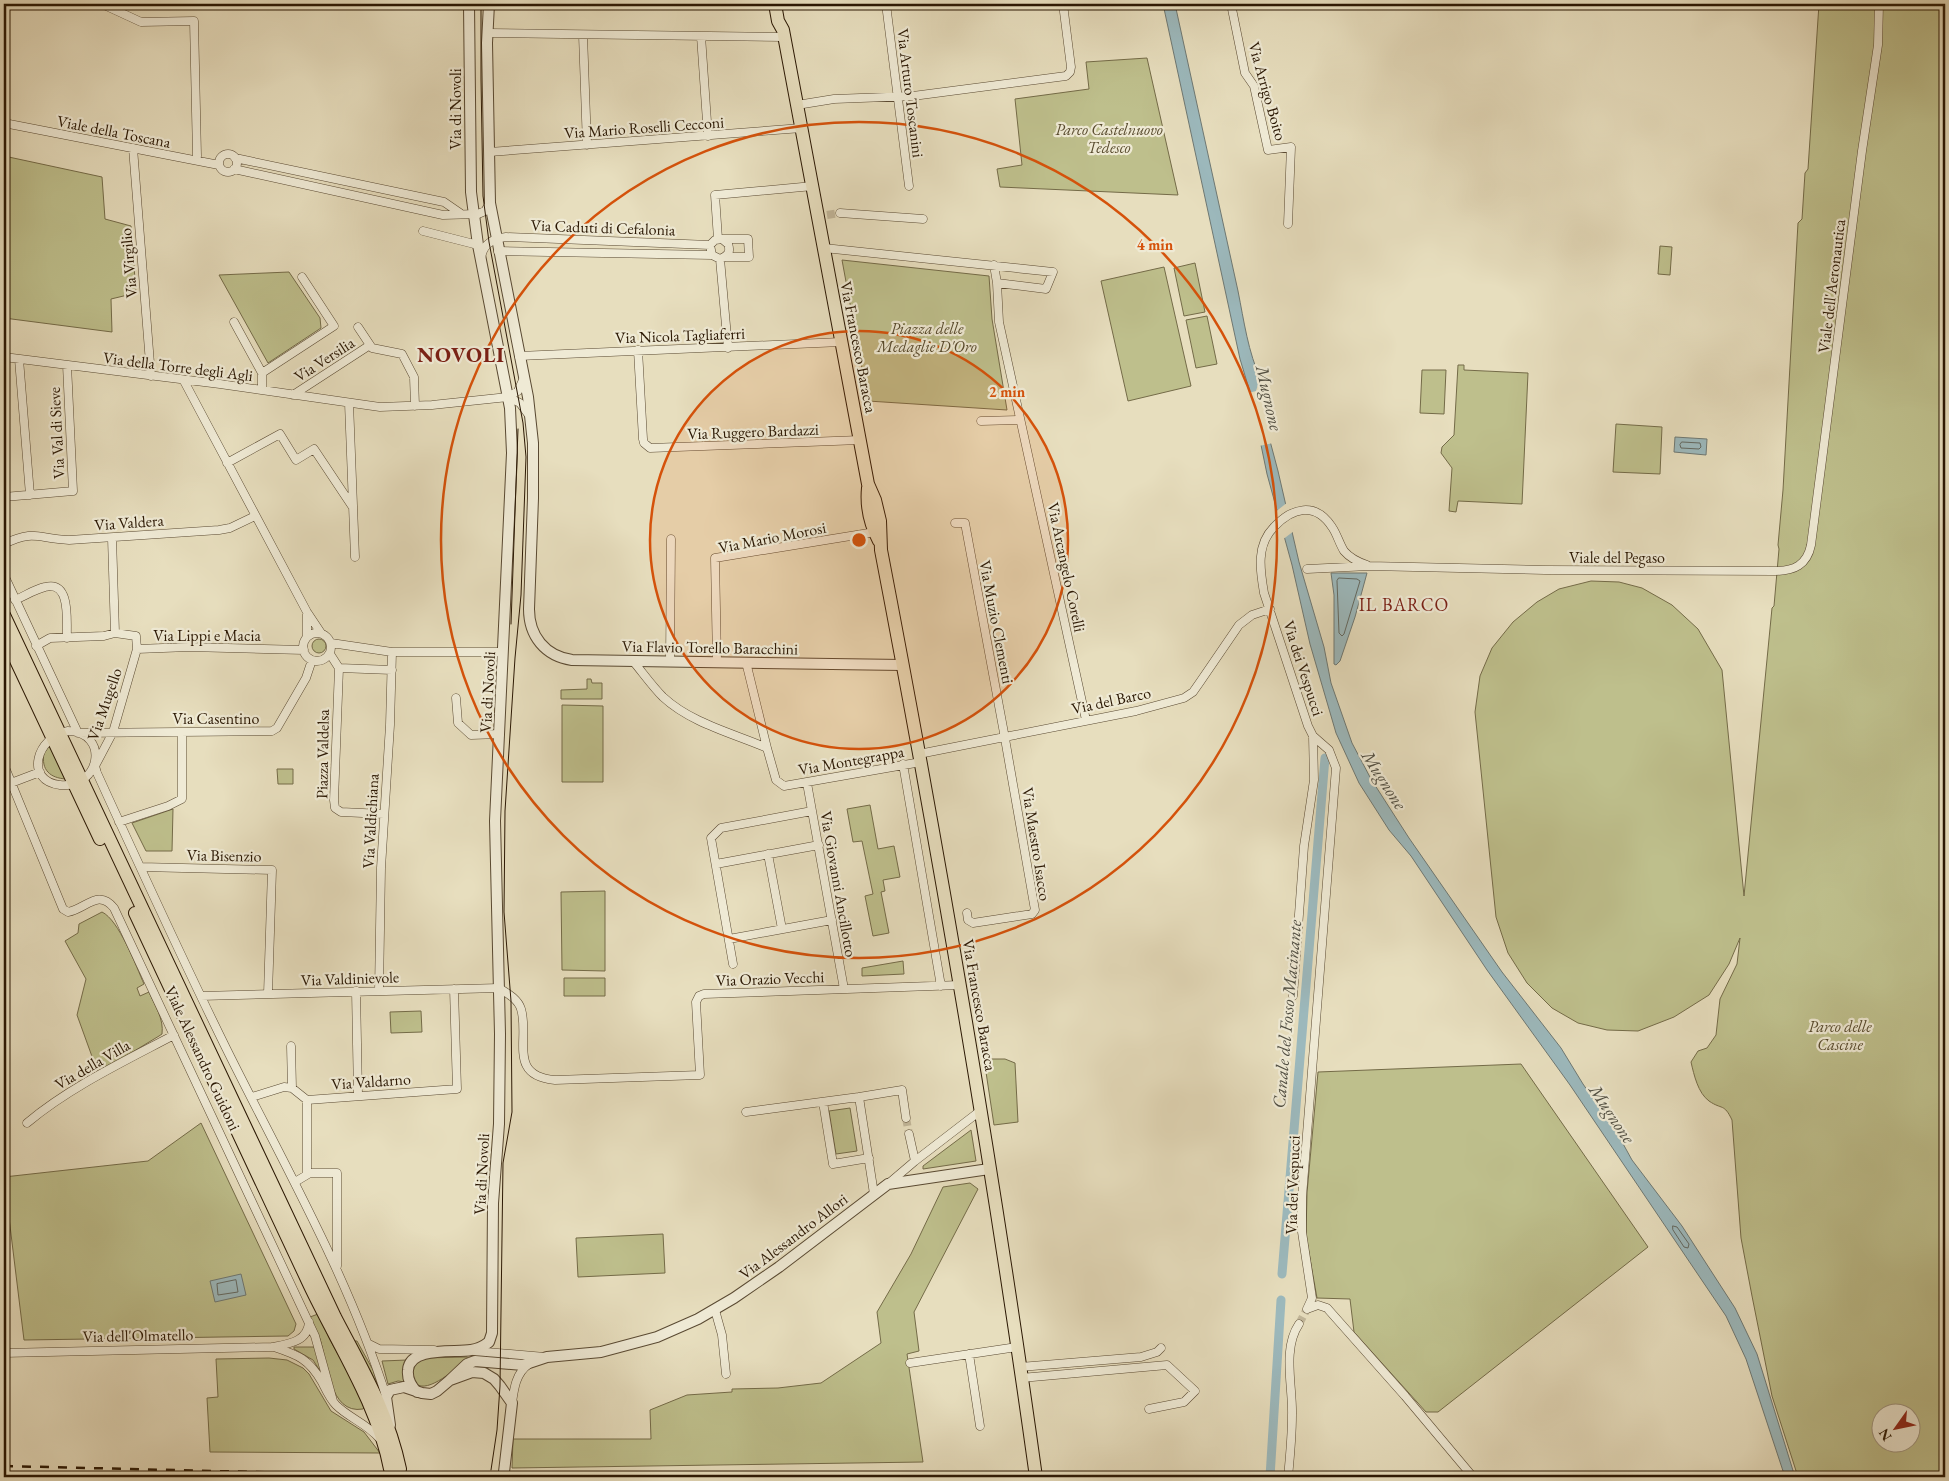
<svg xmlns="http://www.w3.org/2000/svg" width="1949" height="1481" font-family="'EB Garamond',serif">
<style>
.green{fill:#bebf8c;stroke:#746b48;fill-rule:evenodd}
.water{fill:#9cb9bd;stroke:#6e7873}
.pier{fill:#e7debe}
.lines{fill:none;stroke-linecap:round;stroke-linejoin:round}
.shore{stroke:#636860;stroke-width:1}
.canal{stroke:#9cb9bd;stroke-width:9}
.minor-tunnel{stroke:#c1b699;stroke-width:8;stroke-dasharray:8 4;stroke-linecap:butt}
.minor-casing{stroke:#594932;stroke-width:9}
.tertiary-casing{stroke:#594932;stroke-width:12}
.primary-casing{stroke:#2a1703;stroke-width:14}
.minor{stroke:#efead5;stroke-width:8}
.tertiary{stroke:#efead5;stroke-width:10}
.primary{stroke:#e7debe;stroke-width:12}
.tram{stroke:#2a1703;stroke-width:1}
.rail{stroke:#2a1703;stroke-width:2.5;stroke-dasharray:9 9;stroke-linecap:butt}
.ring{fill:none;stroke:#d5520b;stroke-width:2.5}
.labels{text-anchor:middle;stroke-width:4.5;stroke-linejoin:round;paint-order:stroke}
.street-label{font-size:16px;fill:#2a1703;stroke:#efead5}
.park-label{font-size:16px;font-style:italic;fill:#56492c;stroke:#efead5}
.water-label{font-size:18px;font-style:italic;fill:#525044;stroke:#efead5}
.neighbourhood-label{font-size:18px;letter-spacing:1px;fill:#7a1f14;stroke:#efead5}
.district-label{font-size:21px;font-weight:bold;letter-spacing:1px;fill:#7a1f14;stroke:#efead5}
.centre{fill:#d5520b;stroke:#efead5;stroke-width:2.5}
.ring-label{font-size:15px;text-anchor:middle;font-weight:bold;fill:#d5520b;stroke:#efead5;stroke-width:4.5;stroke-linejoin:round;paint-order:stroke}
</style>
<rect width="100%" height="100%" fill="#e7debe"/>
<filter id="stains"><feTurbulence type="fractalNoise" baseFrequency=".004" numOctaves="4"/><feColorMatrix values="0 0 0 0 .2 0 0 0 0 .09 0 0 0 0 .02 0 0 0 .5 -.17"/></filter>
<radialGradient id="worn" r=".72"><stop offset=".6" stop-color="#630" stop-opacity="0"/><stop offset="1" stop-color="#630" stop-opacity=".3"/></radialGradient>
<!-- green -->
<path class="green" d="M1819,4H1945V1477H1798L1772,1396L1752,1296L1741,1238L1732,1120C1724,1103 1722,1110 1709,1101C1698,1093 1694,1075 1691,1062L1698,1051L1707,1048L1716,1035L1720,999L1737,964L1740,938L1729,964L1709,995L1674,1017L1638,1031L1607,1030L1578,1023L1552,1008L1527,983L1508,953L1496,917L1475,712L1480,676L1492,648L1513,622L1537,602L1559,589L1591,581L1619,582L1642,588L1672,605L1698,629L1722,670L1744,896L1772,608L1774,606L1779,549L1778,545L1783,490L1798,223L1802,219L1805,173L1808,169ZM1882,1414H1912V1444H1882Z
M1147,58L1178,195L1000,187L997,169L1022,165L1015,99L1089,89L1086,62Z
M4,156L102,177L105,219L131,226L136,293L111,299L112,332L4,318Z
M1660,246L1672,247L1670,275L1658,274Z
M842,260L989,276L992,319L1007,410L868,401Z
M1195,263L1205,312L1184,316L1174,268Z
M1164,267L1191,386L1128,401L1101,281Z
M289,272L320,318L321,328L268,363L219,275Z
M1207,316L1217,364L1196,368L1186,320Z
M1458,365H1464V370L1528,373L1522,504L1458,501L1456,512L1449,511L1452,468L1441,453L1442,447L1454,435Z
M1422,370H1446L1444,414L1420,413Z
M1616,424L1662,427L1660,474L1613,472Z
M312 646a7 7 0 1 1 14 0a7 7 0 1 1-14 0Z
M587,679H591L592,683H602V699H561V690L587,689Z
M562,705L603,706V782H562Z
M50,745L66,779C50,778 41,770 44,753Z
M277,769H293V784H278Z
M870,805L878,849L894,846L900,877L883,880L885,891L881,892L889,933L873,936L865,896L873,894L862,841L853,842L847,809Z
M173,809L172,851H146L132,823Z
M605,891V971L562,970L561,892Z
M102,912C119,920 136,966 144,984L137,988L140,996L149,992C155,1006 164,1019 162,1034L159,1036L98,1073L77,1015L86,979L65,941L78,933L79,924Z
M903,961L904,974L862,976V968Z
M564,978H605V996H564Z
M421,1011L422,1032L391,1033L390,1012Z
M984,1059H1005L1015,1063L1018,1122L994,1125Z
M1521,1064L1648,1247L1438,1412H1426L1354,1332L1350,1299L1317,1298L1306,1236L1307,1193L1318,1072Z
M850,1108L857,1151L836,1154L829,1111Z
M201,1123L296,1324L294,1331L288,1336L24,1340L4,1177L148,1161Z
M971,1130L976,1161L923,1169V1166Z
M970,1183L978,1189L914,1312L919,1351L907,1354L923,1462L512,1468L513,1439H651L650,1410L687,1395L732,1392V1389L778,1388L821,1383L881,1343L877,1312L911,1254L943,1187Z
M663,1234L665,1273L578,1277L576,1238Z
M318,1314L330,1340L365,1402V1407L363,1409C329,1415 327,1361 320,1339C317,1331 313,1324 310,1317Z
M353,1341H357L373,1370L380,1394Z
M294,1347H316L324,1377L313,1360L294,1349Z
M467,1357L468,1359C459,1366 420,1402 413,1378C412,1375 412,1370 412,1366L422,1358Z
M269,1358L287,1360L303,1368L309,1374L331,1411L364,1432L380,1453L210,1452L207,1398L218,1397L216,1359Z
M407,1360L405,1382L398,1381L388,1384L382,1361Z"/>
<!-- water -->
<path class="water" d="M1163,4H1175L1238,291C1244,321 1248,352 1261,380L1257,392L1278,471L1299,562L1324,647L1331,683L1352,743L1371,779L1409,838L1502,972L1561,1048L1583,1084L1616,1131L1632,1160L1682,1226L1735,1308L1757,1354L1795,1477H1785L1746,1359L1726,1316L1570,1085L1487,970L1411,856L1389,830L1359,783L1336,733L1310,644L1292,565L1267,474L1250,392L1240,359Z
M1675,437L1707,439L1706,455L1674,452Z
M1331,573H1367L1355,617L1340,661L1336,665L1334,664V595Z
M241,1274L246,1295L215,1302L210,1281Z"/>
<!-- pier -->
<path class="pier" d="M1261,375L1263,380L1259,392L1273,443L1259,446L1248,393L1256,391Z
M1288,502L1294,531L1282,540L1274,513Z"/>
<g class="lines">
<!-- shore -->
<path class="shore" d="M1682,442L1700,443L1701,447L1699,449L1681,448L1680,445Z
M1339,578L1357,579L1360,581L1344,634L1342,636L1339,633L1337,581Z
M1673,1226L1677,1227L1689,1244L1688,1248L1684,1247L1673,1230Z
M236,1280L238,1292L218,1295L217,1284Z"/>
<!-- canal -->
<path class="canal" d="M1282,1274L1325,758
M1270,1477L1281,1300"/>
<!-- minor-tunnel -->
<path class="minor-tunnel" d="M827,215L840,213
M906,1118L909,1134
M1299,1324L1307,1309"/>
<defs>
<path id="minor" d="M102,4L141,22L194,21L197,156
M886,4L909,186
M1231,4L1245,73L1254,86L1268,150L1291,147L1288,224
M4,6L5,4
M488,33L784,37
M583,35L587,145
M701,36L708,136
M797,105L834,99L913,96L1066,76L1070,72L1071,67L1063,4
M4,123L219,165
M133,148L151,376
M489,152L802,128
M219 163a9 9 0 1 1 18 0a9 9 0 1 1-18 0Z
M235,158L444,202L460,213
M234,169L443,215L478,214L485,211L490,203
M840,213L923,219
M423,231L478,245
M718,239L715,195L813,186
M723,239H748L749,257H725
M824,248L1053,272L1046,289L997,283
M498,251L712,255L720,259C728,256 731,252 728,244L722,239L715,240L710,245L712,255
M481,258C483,244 492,239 506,237L710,245
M720,259L728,348
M994,265L997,283L999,322L1086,720
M234,322L262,373
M358,327L370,345
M638,350L643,439L644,443L650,448L860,440
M519,356L841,342
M4,357L220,384L380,407L432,405L508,397L518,391L524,378
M19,359L30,495
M184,381L307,612L321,633
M262,390V373L334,326L302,277
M293,395L370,345L372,348L402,354L414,377L415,406
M508,397L520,403L528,414
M349,403L355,557
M981,421L1020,420
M227,463L280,434L296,460L314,449L352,506
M4,497L73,491L67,365
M955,523H965L1004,733L1035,910L1032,914L973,923L968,920L967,913
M112,538L115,633
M4,544C35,529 38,539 69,540L219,530L230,528L255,516
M1307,569L1369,566L1545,570L1775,571C1794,571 1807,565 1811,545L1862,151L1878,45L1879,4
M4,575L78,733L272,731L277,728L306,678L312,660
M15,600C25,596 35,589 45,587C72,580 66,623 67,638
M307,614V637
M303 647a14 14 0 1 1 28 0a14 14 0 1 1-28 0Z
M331,643L392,652H503
M36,646L50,638L104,636L115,633L136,636L137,649L113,732L95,766L97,773C139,865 181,957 226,1048C283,1163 348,1275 387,1399
M137,649L189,647L304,650
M330,654L339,668L334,800L335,808L341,812L384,814
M633,661C643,673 652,686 663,697C691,723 732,733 767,748L776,780L784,786L921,762
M670,662L671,539
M717,662L715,558L875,532
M746,662L767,748
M339,668L392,670
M456,698L458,723L471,735L500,734
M68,731C110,732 101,789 60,785C24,781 36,737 68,731Z
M919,754L1136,711L1184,698L1193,692L1200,682L1239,625L1252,615L1270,609
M903,764L941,986
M4,765L63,909L68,912C86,909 98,888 114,908L315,1336L333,1401
M11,783L40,772
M807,783L844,989
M119,822L168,806L182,799V732
M768,854L782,929
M716,864L819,845
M141,867L272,870L268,994
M729,939L832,920
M733,964L711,838L721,828L812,811
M356,991L358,1095
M379,991L381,868L390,725L392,652
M201,996L499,988C507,993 518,999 521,1009C530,1038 507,1076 555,1080L700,1075L696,1002L699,996L704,994L960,985
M1293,996L1304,846L1314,780L1313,736
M291,1046L292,1088
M252,1097L284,1087L292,1088L307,1100L457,1089L454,989
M307,1100V1174
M823,1102L833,1164L869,1158
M746,1112L859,1097
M27,1123C70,1087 125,1061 174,1035
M909,1134L915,1161
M295,1182L310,1173H337V1266
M888,1184L915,1161L980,1111
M874,1194L859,1097L902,1090L906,1118
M1307,1309L1312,1298L1302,1232V1197L1336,768L1329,750L1313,736L1308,726L1264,593C1260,570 1256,545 1274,527C1292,508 1315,501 1332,527C1337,534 1339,543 1344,551C1350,558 1358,562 1367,565
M1307,1309L1318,1305L1327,1308L1405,1396L1473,1477
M715,1310L722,1335L726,1374
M369,1344L379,1349L434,1350
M274,1347C298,1355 309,1359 322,1382C326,1390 330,1399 336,1405C349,1418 366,1423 379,1438
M474,1351L545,1357
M4,1353L272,1347C288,1344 308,1342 309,1322
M969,1354L980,1426
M910,1363L1017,1347
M1020,1367L1141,1357L1157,1352L1161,1348
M1021,1378L1167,1365L1195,1391L1184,1402L1149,1409
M512,1403C514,1388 516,1373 529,1364
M1288,1477C1290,1457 1292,1436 1292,1415C1293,1387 1282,1349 1299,1324"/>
<path id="tertiary" d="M489,4L487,43L490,203L528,397L533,443V498L529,609C529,636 545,656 572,660L902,665
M450,1380L467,1364L475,1361L523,1365L547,1357L601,1352L657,1337L698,1319L734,1298L779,1267L888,1184L989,1169
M417,1392C411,1386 407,1379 408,1370C410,1346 455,1353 471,1350C478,1349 484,1346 489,1342L492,1333L493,1203L499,1124L500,1034L495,821L512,453L510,408L478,245L471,192L469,4
M390,1425L386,1397L390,1390L404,1387L422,1393L431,1394L437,1391L450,1380L472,1372L484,1373L494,1379L500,1386L512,1403L504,1472"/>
<path id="primary" d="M775,4L778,21L783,30L868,484L875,500L880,521L881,550C940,858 993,1167 1036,1477
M868,488C866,508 870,524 879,541
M4,615L335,1317C362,1369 388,1412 400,1469
M4,635L100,839
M135,913C193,1038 252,1162 310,1286C338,1345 378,1405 390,1469"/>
</defs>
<!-- minor casing -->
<use href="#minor" class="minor-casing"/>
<!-- tertiary casing -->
<use href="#tertiary" class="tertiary-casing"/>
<!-- primary casing -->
<use href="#primary" class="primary-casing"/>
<!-- minor -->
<use href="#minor" class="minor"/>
<!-- tertiary -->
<use href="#tertiary" class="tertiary"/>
<!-- primary -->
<use href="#primary" class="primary"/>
<!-- tram -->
<path class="tram" d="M481,4V79L483,196L489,242L523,423L526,457L521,595L515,658L505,811L504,912L511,1001L512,1112L503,1163L500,1386L497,1430L491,1470
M511,624L518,429"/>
<!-- rail -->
<path class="rail" d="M4,1466L467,1477"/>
</g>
<!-- distance rings -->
<circle cx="859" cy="540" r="209" fill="#d5520b" fill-opacity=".12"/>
<g class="ring">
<circle cx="859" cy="540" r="209"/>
<circle cx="859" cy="540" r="418"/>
</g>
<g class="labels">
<!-- street labels -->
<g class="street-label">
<text transform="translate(1268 91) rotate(74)" y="6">Via Arrigo Boito</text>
<text transform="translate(911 93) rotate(83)" y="6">Via Arturo Toscanini</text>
<text transform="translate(455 109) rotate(-90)" y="6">Via di Novoli</text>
<text transform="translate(644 127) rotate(-4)" y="6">Via Mario Roselli Cecconi</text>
<text transform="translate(114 131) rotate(11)" y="6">Viale della Toscana</text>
<text transform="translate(603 227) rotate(2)" y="6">Via Caduti di Cefalonia</text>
<text transform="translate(128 263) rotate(-95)" y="6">Via Virgilio</text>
<text transform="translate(1831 286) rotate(-83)" y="6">Viale dell'Aeronautica</text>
<text transform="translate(680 335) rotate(-2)" y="6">Via Nicola Tagliaferri</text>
<text transform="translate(859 347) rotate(79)" y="6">Via Francesco Baracca</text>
<text transform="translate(324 359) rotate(-33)" y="6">Via Versilia</text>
<text transform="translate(178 366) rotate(7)" y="6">Via della Torre degli Agli</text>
<text transform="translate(753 431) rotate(-2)" y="6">Via Ruggero Bardazzi</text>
<text transform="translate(56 433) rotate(-93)" y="6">Via Val di Sieve</text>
<text transform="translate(129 522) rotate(-4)" y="6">Via Valdera</text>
<text transform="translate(772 537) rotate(-11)" y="6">Via Mario Morosi</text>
<text x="1617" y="563">Viale del Pegaso</text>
<text transform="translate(1067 567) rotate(78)" y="6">Via Arcangelo Corelli</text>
<text transform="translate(997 622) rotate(79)" y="6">Via Muzio Clementi</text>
<text x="207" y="641">Via Lippi e Macia</text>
<text transform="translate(710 647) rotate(1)" y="6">Via Flavio Torello Baracchini</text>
<text transform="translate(1304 668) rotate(72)" y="6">Via dei Vespucci</text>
<text transform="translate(487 692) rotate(-87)" y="6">Via di Novoli</text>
<text transform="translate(1111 700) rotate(-12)" y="6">Via del Barco</text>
<text transform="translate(104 704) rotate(-71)" y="6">Via Mugello</text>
<text x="216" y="724">Via Casentino</text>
<text transform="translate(322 754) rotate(-89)" y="6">Piazza Valdelsa</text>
<text transform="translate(851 760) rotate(-10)" y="6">Via Montegrappa</text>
<text transform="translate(370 821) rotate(-87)" y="6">Via Valdichiana</text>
<text transform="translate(1037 844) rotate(81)" y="6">Via Maestro Isacco</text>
<text transform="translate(224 855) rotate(1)" y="6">Via Bisenzio</text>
<text transform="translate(839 884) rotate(80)" y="6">Via Giovanni Ancillotto</text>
<text transform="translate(350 978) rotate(-2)" y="6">Via Valdinievole</text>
<text transform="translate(770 978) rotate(-2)" y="6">Via Orazio Vecchi</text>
<text transform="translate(980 1005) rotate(80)" y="6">Via Francesco Baracca</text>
<text transform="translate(203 1058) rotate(65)" y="6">Viale Alessandro Guidoni</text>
<text transform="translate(92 1064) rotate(-30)" y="6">Via della Villa</text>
<text transform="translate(371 1081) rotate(-4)" y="6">Via Valdarno</text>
<text transform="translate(481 1174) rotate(-87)" y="6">Via di Novoli</text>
<text transform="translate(1292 1185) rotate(-88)" y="6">Via dei Vespucci</text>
<text transform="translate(793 1236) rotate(-37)" y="6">Via Alessandro Allori</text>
<text transform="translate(138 1335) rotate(-1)" y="6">Via dell'Olmatello</text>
</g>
<!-- park labels -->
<g class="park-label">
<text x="1109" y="135">Parco Castelnuovo<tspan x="1109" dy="18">Tedesco</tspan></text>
<text x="927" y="334">Piazza delle<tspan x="927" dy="18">Medaglie D'Oro</tspan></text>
<text x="1840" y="1032">Parco delle<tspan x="1840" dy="18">Cascine</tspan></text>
</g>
<!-- water labels -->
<g class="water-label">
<text transform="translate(1269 398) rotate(77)" y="6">Mugnone</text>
<text transform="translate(1384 780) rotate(57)" y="6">Mugnone</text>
<text transform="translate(1287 1014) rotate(-85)" y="6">Canale del Fosso Macinante</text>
<text transform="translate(1612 1114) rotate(56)" y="6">Mugnone</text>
</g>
<!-- neighbourhood labels -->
<g class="neighbourhood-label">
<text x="1404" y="611">IL BARCO</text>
</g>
<!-- district labels -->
<g class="district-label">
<text x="461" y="362">NOVOLI</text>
</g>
</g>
<circle cx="859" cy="540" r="8" class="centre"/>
<g class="ring-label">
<text x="1155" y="250">4 min</text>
<text x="1007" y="397">2 min</text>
</g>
<!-- margin -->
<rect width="1949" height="1481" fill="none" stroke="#e7debe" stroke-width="20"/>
<rect x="5" y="5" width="1939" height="1471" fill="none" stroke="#2a1703" stroke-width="2.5"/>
<rect x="10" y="10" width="1929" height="1461" fill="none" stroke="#2a1703"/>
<!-- north arrow -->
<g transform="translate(1896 1428) rotate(237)"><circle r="24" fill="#efead5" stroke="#a09681"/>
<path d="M0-4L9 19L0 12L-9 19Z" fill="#8f2418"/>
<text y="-8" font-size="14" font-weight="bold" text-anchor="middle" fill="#2a1703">N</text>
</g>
<rect width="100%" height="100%" filter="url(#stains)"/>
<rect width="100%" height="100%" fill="url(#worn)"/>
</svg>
